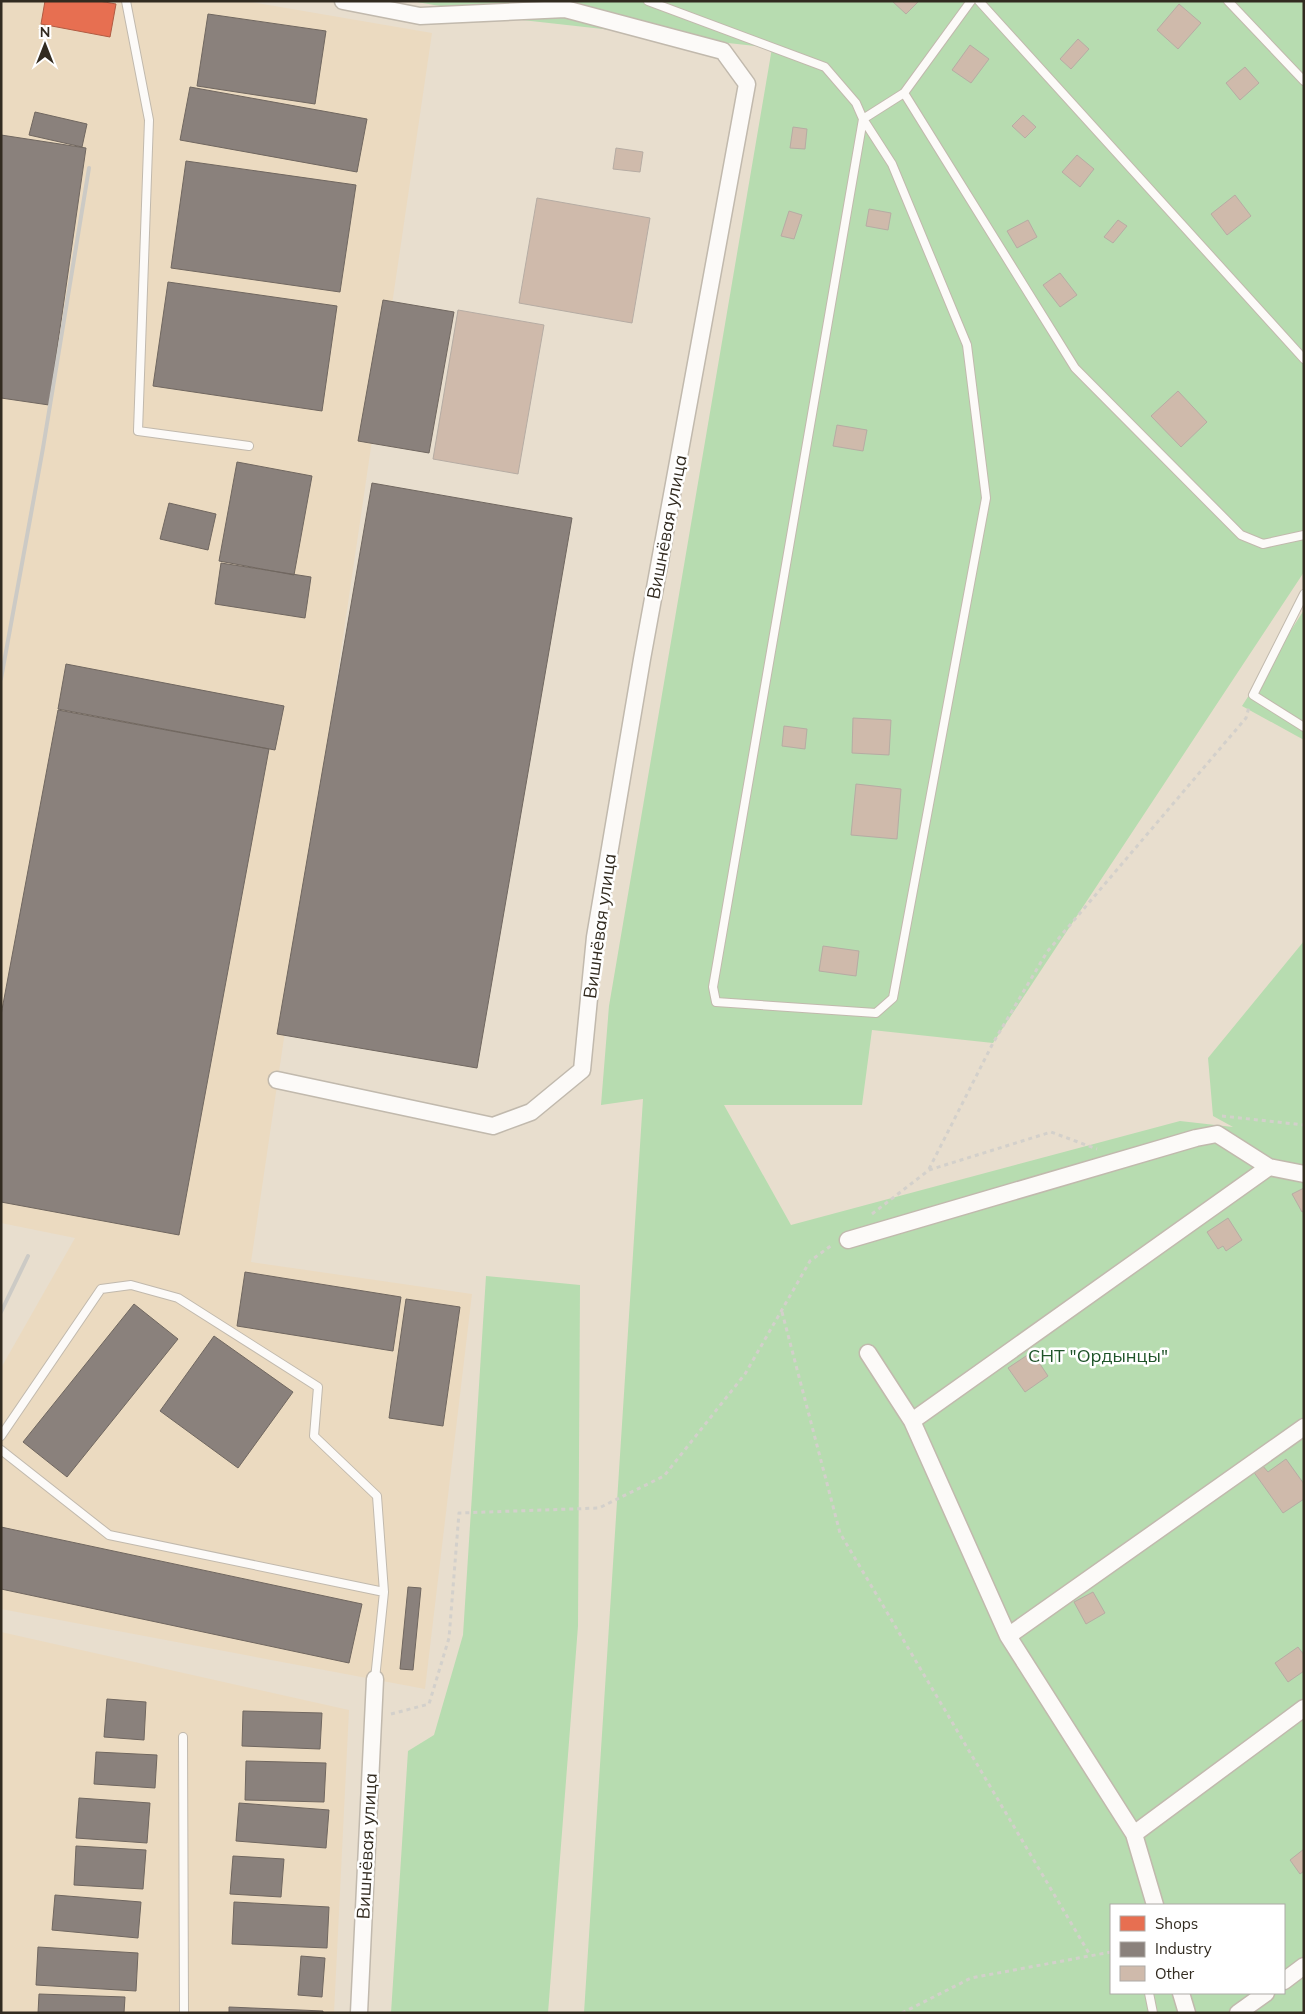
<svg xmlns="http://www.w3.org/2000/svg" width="1305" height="2014" font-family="Mulish,sans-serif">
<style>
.built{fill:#ebdac0}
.green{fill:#b7dcb0;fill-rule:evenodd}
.shops{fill:#e76f51;stroke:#b15b42}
.industry{fill:#8a817c;stroke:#706760}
.building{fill:#cfbaab;stroke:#b6aca3}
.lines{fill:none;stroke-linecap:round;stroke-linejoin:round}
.lane-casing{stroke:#c1b9ad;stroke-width:10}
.street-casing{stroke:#c1b9ad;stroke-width:19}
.path{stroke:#d3d0cb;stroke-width:3;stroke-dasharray:4 4;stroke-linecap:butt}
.lane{stroke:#fcfaf8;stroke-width:8}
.street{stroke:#fcfaf8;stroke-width:16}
.rail{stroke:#cccac5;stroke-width:4}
.labels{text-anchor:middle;stroke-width:5;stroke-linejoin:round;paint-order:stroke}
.street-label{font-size:18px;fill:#322b20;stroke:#fff}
.park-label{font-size:18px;fill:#1f5429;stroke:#fff}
</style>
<rect width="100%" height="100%" fill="#e8dece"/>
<!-- built -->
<path class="built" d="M1,1H246L432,33L251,1262L472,1294L425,1689L1,1609V1368L75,1238L1,1223Z
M1,1632L349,1710L334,2013H1Z"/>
<!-- green -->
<path class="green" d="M411,1H1304V572L993,1043L872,1030L862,1105H724L791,1225L1180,1121L1233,1127L1213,1116L1208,1058L1304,941V2013H584L643,1099L601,1105L609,1006L772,48L522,20ZM1111,1905H1284V1993H1111Z
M1304,610V740L1242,706Z
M486,1276L580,1285L578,1626L548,2013H391L408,1751L434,1735L463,1635Z"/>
<!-- shops -->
<path class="shops" d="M45,1H99L116,4L110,37L41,24Z"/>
<!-- industry -->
<path class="industry" d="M208,14L326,31L315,104L197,86Z
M190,87L367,119L357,172L180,140Z
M35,112L87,124L82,147L29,135Z
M1,135L86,148L49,405L1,398Z
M186,161L356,185L340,292L171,268Z
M168,282L337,306L322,411L153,386Z
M383,300L454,312L429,453L358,441Z
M237,462L312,476L294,575L219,561Z
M372,483L572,518L477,1068L277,1034Z
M169,503L216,514L208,550L160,539Z
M221,563L311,577L305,618L215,604Z
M66,664L284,706L275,750L58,709Z
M58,710L269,749L179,1235L1,1202V1015Z
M245,1272L401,1297L393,1351L237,1326Z
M406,1299L460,1307L443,1426L389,1418Z
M134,1304L178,1339L67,1477L23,1442Z
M214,1336L293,1392L238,1468L160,1411Z
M1,1527L362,1604L349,1663L1,1589Z
M408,1587L421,1588L413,1670L400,1669Z
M107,1699L146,1702L144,1740L104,1737Z
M243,1711L322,1713L320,1749L242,1746Z
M96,1752L157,1755L155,1788L94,1784Z
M246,1761L326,1763L324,1802L245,1800Z
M79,1798L150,1803L147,1843L76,1838Z
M239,1803L329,1810L326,1848L236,1841Z
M76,1846L146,1850L143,1889L74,1885Z
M233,1856L284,1859L281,1897L230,1894Z
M55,1895L141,1902L138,1938L52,1930Z
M234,1902L329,1907L327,1948L232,1944Z
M38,1947L138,1953L136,1991L36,1985Z
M301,1956L325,1958L322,1997L298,1995Z
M39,1994L125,1997L124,2013H38Z
M229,2007L323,2011V2013H229Z"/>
<!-- building -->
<path class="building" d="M892,1H919L906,14Z
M1179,4L1201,23L1178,49L1157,30Z
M1078,39L1089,49L1071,69L1060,59Z
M970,45L989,59L971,83L952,70Z
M1245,67L1259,83L1240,100L1226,83Z
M1023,115L1036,127L1025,138L1012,126Z
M793,127L807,129L805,149L790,148Z
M616,148L643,152L640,172L613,169Z
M1077,155L1094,169L1080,187L1062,172Z
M1235,195L1251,216L1227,235L1211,214Z
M537,198L650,218L632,323L519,303Z
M869,209L891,213L888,230L866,226Z
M789,211L802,215L794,239L781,236Z
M1028,220L1037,237L1017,248L1007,231Z
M1118,220L1127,226L1113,243L1104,237Z
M1060,273L1077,295L1060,307L1043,285Z
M458,310L544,325L518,474L433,459Z
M1178,391L1207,422L1181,447L1151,416Z
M837,425L867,430L863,451L833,446Z
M853,718L891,720L889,755L852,753Z
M784,726L807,729L805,749L782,746Z
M856,784L901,789L897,839L851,835Z
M823,946L859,951L856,976L819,971Z
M1304,1188V1211L1302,1212L1292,1194Z
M1228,1218L1242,1240L1226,1251L1223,1246L1218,1249L1207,1232Z
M1032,1352L1048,1376L1025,1392L1008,1368Z
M1286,1459L1304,1484V1499L1283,1513L1253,1471L1262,1465L1268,1472Z
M1093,1592L1105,1613L1086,1624L1074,1602Z
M1298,1647L1304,1655V1671L1288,1682L1275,1663Z
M1304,1849V1871L1300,1874L1290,1860Z"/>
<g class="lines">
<defs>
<path id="lane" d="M126,1L149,120L138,431L249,446
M648,1L825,67L856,103L863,119L892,164L967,345L986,498L893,998L876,1013L716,1002L713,987L863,119L904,93
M971,1L904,93L1075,368L1241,535L1263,544L1304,535
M979,1L1304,359
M1228,1L1304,81
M1304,594L1253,695L1304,727
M1,1436L101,1289L131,1285L178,1298L318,1387L314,1436L377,1496L384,1592L375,1679
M1,1450L109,1535L384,1592
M183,1737L184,2013
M1149,1993L1153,2013"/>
<path id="street" d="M277,1080L493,1126L531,1112L582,1070L595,937L642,659L747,84L723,51L565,9L420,16L343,1
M848,1240L1196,1138L1217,1134L1269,1167
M868,1353L912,1421L1008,1636L1134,1834L1155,1905
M912,1421L1269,1167L1304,1174
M1008,1636L1304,1427
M1134,1834L1304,1708
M1284,1981L1304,1966
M1181,1993L1187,2013
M359,2013L375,1679
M1238,2013L1266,1993"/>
</defs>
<!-- lane casing -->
<use href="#lane" class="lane-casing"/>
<!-- street casing -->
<use href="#street" class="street-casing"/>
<!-- path -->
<path class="path" d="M1222,1116L1304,1125
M929,1169L993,1043L1047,952L1246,718L1249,707
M872,1214L929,1170L1051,1132L1097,1149
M782,1312L840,1533L1090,1955
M391,1714L429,1704L449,1638L459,1513L599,1508L664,1476L745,1374L810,1261L832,1245
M902,2013L971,1978L1111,1952"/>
<!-- lane -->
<use href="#lane" class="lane"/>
<!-- street -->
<use href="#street" class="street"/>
<!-- rail -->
<path class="rail" d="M1,679L43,448L89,168
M1,1312L28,1256"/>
</g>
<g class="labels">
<!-- street labels -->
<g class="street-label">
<text transform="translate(667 527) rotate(-79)" y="6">Вишнёвая улица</text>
<text transform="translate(600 926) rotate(-82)" y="6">Вишнёвая улица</text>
<text transform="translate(367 1846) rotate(-87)" y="6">Вишнёвая улица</text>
</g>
<!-- park labels -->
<g class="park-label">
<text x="1098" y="1362">СНТ "Ордынцы"</text>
</g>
</g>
<!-- border -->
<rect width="1305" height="2014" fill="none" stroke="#322b20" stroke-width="5"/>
<!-- legend -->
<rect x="1110" y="1904" width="175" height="90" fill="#ffffff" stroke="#adaaa6"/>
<rect x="1120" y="1916" width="25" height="15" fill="#e76f51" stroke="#adaaa6"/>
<text x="1155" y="1929" font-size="15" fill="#322b20">Shops</text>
<rect x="1120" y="1942" width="25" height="15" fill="#8a817c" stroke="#adaaa6"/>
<text x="1155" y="1954" font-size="15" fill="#322b20">Industry</text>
<rect x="1120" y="1966" width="25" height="15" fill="#cfbaab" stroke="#adaaa6"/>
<text x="1155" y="1979" font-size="15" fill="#322b20">Other</text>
<!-- north arrow -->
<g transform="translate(45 45)" stroke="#ffffff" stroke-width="4" paint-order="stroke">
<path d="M0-4L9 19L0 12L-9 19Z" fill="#322b20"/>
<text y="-8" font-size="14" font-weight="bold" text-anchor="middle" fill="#322b20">N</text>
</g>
</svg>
